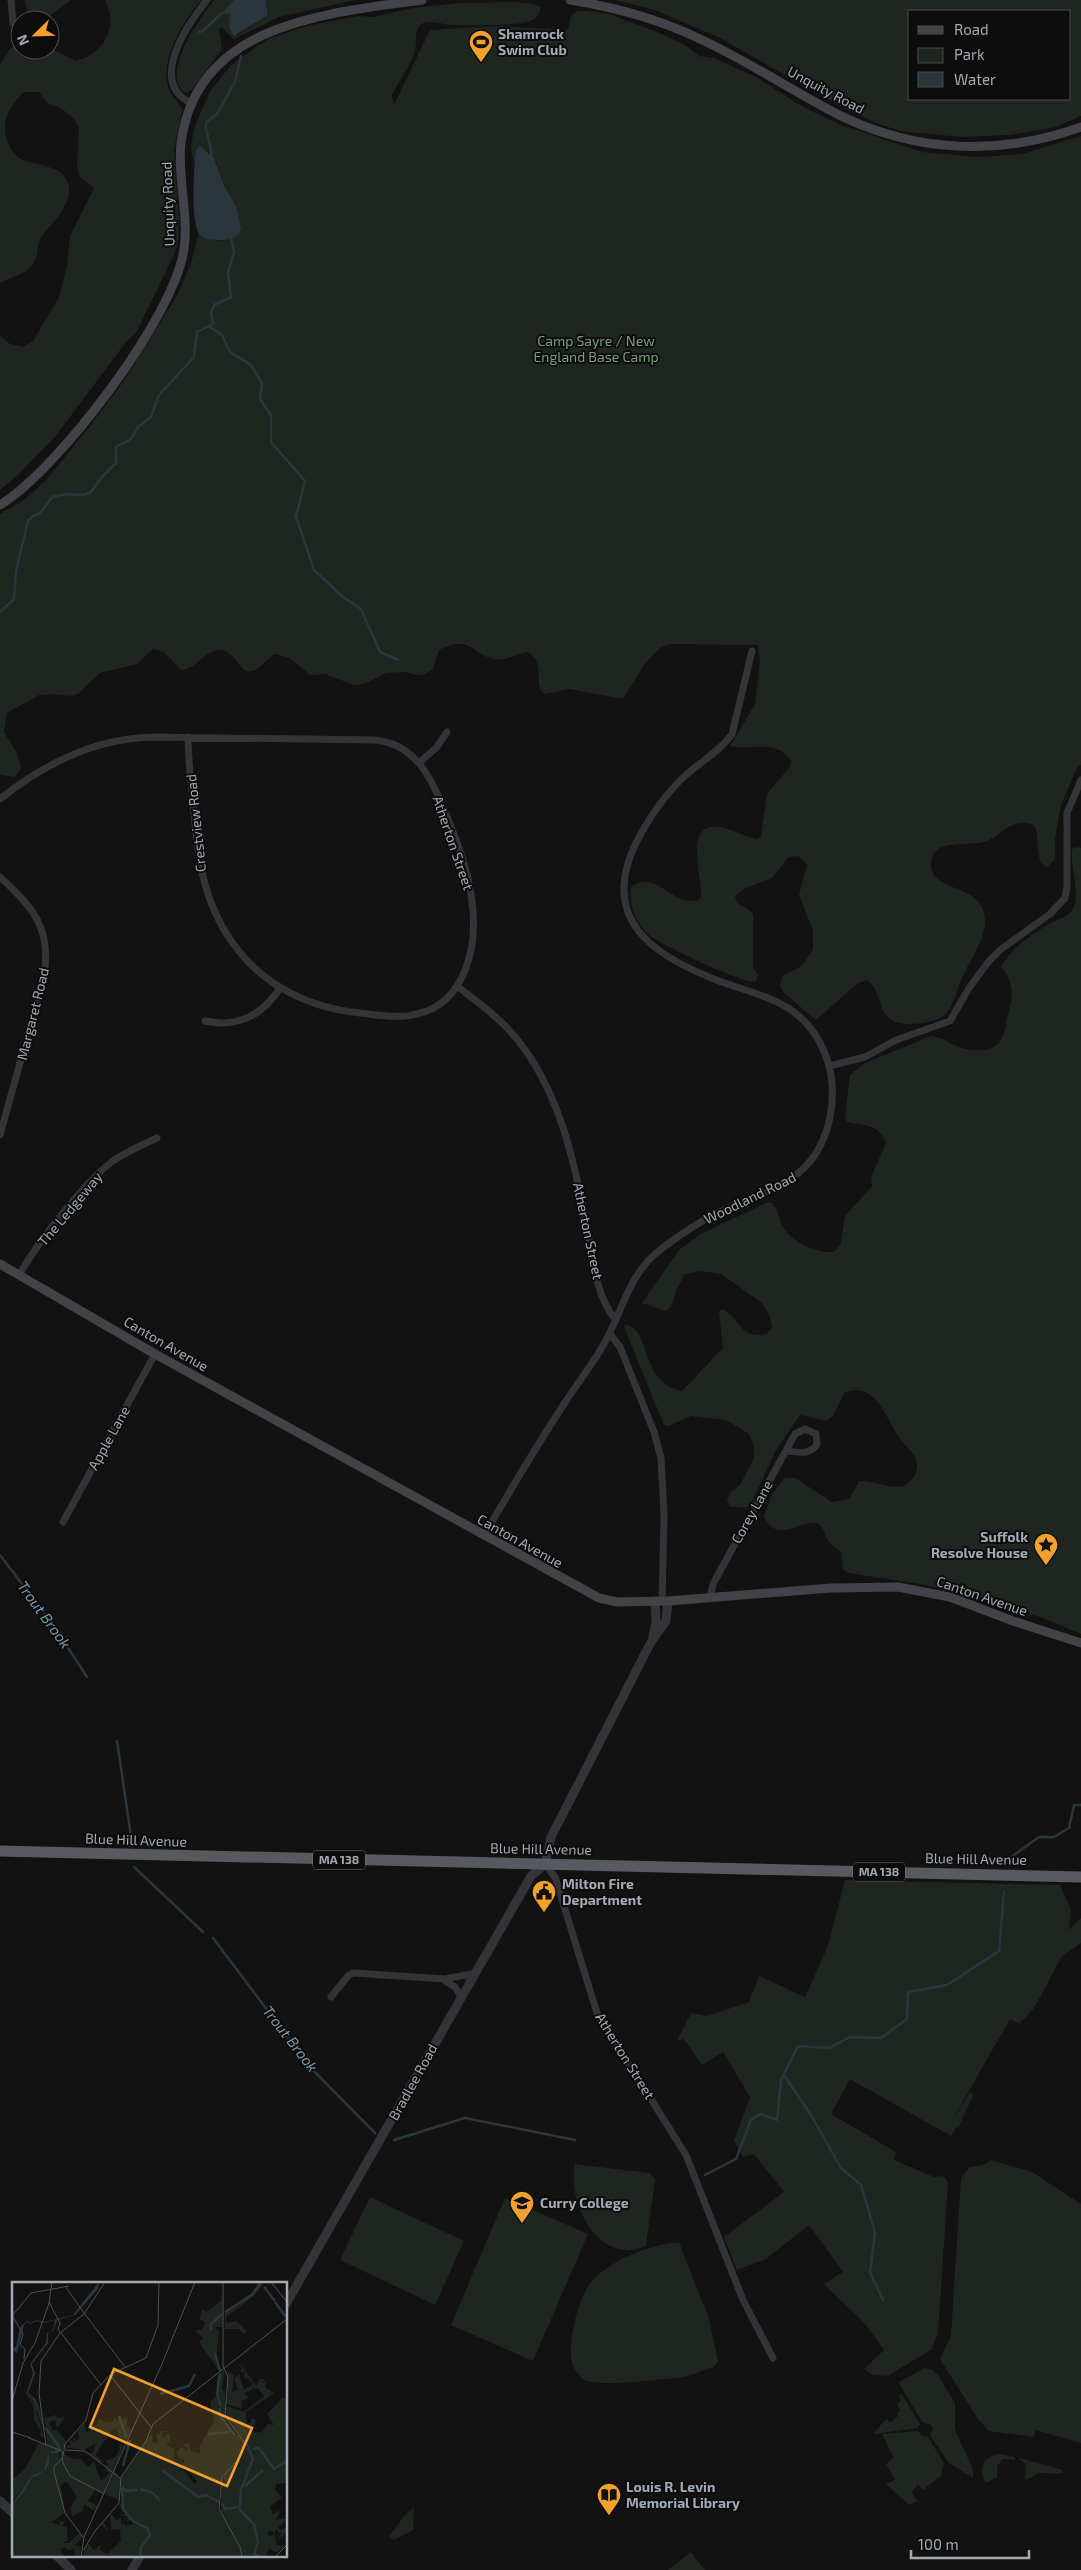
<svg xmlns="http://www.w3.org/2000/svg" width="1081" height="2570" font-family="'Exo 2',sans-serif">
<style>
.green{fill:#1e261f;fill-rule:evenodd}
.water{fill:#2b363c}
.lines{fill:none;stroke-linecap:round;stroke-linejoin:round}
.stream{stroke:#2b363c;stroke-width:2.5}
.minor{stroke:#333438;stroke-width:7}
.tertiary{stroke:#333438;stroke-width:9}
.secondary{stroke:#414348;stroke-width:9}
.trunk{stroke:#575a60;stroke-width:11}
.labels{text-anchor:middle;stroke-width:4;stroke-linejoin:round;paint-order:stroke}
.shield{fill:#0d0d0e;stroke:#767b82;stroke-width:1}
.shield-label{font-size:12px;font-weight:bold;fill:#a3aab4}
.poi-label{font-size:14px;font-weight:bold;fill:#a3aab4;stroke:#0d0d0e;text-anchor:start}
.street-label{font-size:14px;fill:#a3aab4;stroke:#0d0d0e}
.park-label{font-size:14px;fill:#7a9f7a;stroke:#0d0d0e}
.water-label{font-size:15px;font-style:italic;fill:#7a9ab0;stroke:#0d0d0e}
.inset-river{fill:none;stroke:#2b363c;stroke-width:2.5}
.inset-road{fill:none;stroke:#4c4f53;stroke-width:1}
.view{fill:#f1a12c;fill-opacity:0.15;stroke:#f1a12c;stroke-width:2.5}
.inset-edge{fill:none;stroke:#a3aab4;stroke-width:2.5}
</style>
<rect width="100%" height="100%" fill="#121213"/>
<!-- green -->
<path class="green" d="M25,0H71L44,20H29Z
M105,0H201C184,20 160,59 168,86C170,96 179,101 182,110L174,150L179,220L178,243L174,255L136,333L126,342L54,438L18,475L0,490V336L10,344L23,347L33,341L59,297L67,266L70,236L94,188L79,176L77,166L79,128L74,119L61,108L47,103L39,92H24C17,98 11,107 7,116C1,130 9,154 23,160C40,166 70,166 69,191C69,208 51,224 42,236C38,242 38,248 37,254C33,274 15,275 0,283V66L9,50L20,40V50H50V48L76,61C104,53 119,28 105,0Z
M214,0H234L223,12L229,13L236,36L268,15L266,0H356L279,17L234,39L221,27L219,30L222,49L192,90L185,93C159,73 200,19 214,0Z
M615,0H1081V116L1056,127L1010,135L960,137L901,131L881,125L845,109L720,38L655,10ZM1070,11V99H910V11Z
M516,2L534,4L541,7C540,12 538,17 533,20C521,26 468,26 453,25C444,25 427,18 420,25C414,31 417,44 415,51C410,68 399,80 392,95L394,105L430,30L495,26L568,30L571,16L577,11H591L609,14L662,34L685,45L699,56L714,58L756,77L803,107L841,125L922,152L978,157L1022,154L1081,136V765L1078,766L1061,805L1055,839V859L1047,867C1033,861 1041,837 1034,825C1010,818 1006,832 987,841C971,848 935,836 931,862C928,889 973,886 982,907C993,932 970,958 962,978C956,990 954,1007 944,1015C934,1024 908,1026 896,1022C877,1016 882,989 867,980L858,983L816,1020L784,993L780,986L782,976L802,966L813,949V930L799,895L807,865L799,856L788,857L773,877L742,890L735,896L737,903L750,910L753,915V967L758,976L755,982C742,983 661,945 649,935C636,925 628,903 631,887C649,874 662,889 677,897C683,901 690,901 697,901L701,897C703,878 682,821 720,827C733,829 744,837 757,839L761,836L767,794L789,768L791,761C780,739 750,750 730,746L755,704L760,663L758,645L669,644L661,647L644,665L623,699L570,689L545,694C532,687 547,663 528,652C516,653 507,662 494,659C472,655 470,633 439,650L432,670L425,674L416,675L406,672L386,673L364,684L354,685L325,674L310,675L290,658L275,654C268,658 261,668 253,671C238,675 236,648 218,650C203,653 196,669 181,670L164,652L153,649L137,664L100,673L78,694L72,696L53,694L39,695L7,713L4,732L18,755L21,769L15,777L0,775V514L25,499L46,480L87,430L123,382L178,294L191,263L199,233C205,240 225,243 233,238C236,236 239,232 241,229L237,208L224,185L217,164L211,154L200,147L196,150L194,166L191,147L194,128L210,91L232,64L268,39L307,26L358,16L373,17L413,8L459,3Z
M1077,847L1081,848V1634L1043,1618L981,1598L921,1584L848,1573L843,1569L841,1552C837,1548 832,1546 829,1542C824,1536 825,1526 816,1523C801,1520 776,1545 764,1516L772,1494L785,1478H795L832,1502L849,1499L859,1481C874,1480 896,1492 907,1484C913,1480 918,1471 917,1464C916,1453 904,1445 898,1436C885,1417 877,1382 845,1392L833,1416L826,1421L800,1415L775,1452L752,1502L747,1507H730L727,1500L731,1492L740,1485L754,1458V1446L749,1434L726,1420L691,1416L669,1426L664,1425L624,1327L626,1324C653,1333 639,1382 682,1391L723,1348L719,1311L722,1309C742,1318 737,1339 767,1334L772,1327L770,1317L762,1303L721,1274L700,1271L685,1274L676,1291L671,1307L665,1311L642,1303L679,1250L699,1235L766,1203H772C779,1210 778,1219 783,1227C793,1243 816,1253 834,1252L841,1243L845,1216L872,1186L871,1177L886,1143C878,1123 866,1126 847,1122L845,1117L850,1075L865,1063L931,1036C942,1037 949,1043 959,1047C972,1052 993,1053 1001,1040C1006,1033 1006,1021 1008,1014C1014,995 1014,983 1001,967C1011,948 1031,935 1049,924C1057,920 1070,916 1074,907C1080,893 1070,865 1072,849Z
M845,1880L1060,1885L1071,1910L1069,1930L1081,1918V1943L1062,1956L1034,2008L1019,2024L1010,2019L950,2124L970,2092L974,2094L958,2128L956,2127L951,2136L850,2079L831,2114L896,2152L894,2160L934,2177L944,2176L948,2182L938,2334L931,2350L887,2376L873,2375L864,2369L884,2350L866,2325L824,2284L843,2272L809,2225L766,2259L737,2270L724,2237L784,2192L754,2154L743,2157L734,2141L750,2097L723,2052L702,2065L684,2039L677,2041L691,2013L707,2016L749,2002L759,1976L805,1997L828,1946Z
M991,2160L1032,2172L1081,2204V2443L1036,2430L1034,2437L989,2431L978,2419L940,2359L951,2336L961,2178L970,2167L983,2165Z
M575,2164L649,2173L655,2179L646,2246C599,2267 566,2203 575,2164Z
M370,2197L464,2241L435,2305L340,2260Z
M505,2198L588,2234L533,2361L451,2325Z
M679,2242L709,2319L718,2361L714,2367C701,2370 695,2375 683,2377C664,2379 595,2388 582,2379C578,2374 574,2369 572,2363C567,2343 579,2290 596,2277C618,2257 650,2245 679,2242Z
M924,2368L933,2370L937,2374L955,2403V2429L973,2470V2478L949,2463L930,2435L933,2428L930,2424L923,2423L900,2385L899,2382Z
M902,2394L920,2424L918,2428L873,2434L886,2419L891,2422L898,2416L897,2414L900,2411L897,2404L901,2401L899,2396Z
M918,2431L922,2436L928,2437L944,2463L941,2476L923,2490L918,2485L912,2492L917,2501L912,2504H908L886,2484L895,2480L886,2464L894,2458L882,2434Z
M998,2454L1015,2457V2460L1003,2459L997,2466V2477L986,2483C978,2469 982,2458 998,2454Z
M1020,2458L1063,2470L1062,2473C1045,2476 1045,2467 1027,2480L1025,2478L1026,2464L1019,2460Z
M414,2507L413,2530L394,2540L389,2537L403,2517Z
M691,2552L705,2570H668Z"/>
<!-- water -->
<path class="water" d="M234,0H266L268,15L234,36L229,28L230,14L222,13Z
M200,146L214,158L224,185L237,208L241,229C238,238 231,240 223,240C216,240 205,240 200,235C190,224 194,166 196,150Z"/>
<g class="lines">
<!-- stream -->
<path class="stream" d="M199,32L203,31L222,13
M211,158C213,145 205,135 206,123L217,114L235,82L241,56
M210,327L222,335L230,352L251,365L262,383L260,399L271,415V442L305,481L296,517L314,570L343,597L361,609L380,652L398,660
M0,612L14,599L16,571L28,521L33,516L40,513L52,497L66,494L84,495L91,492L102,477L116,463V447L131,439L138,427L151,417L159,395L194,357L197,332L213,324L211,313L214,305L231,297L228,273L234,252L231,237
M0,1555L54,1626L87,1677
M117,1741L132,1843
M1004,1862L1039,1837H1054L1069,1828L1074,1805H1081
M134,1867L203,1932
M213,1938L310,2067L375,2133
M784,2075L811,2115L841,2168L861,2185L875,2233L870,2272L883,2300
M394,2140L465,2118L575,2140
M705,2175L736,2159L751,2120L760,2114L777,2120L781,2080L798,2046L829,2048L850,2037L881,2038L907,2019L908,1992L947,1985L999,1951L1004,1892"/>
<!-- minor -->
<path class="minor" d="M11,0L13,23
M193,104C147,84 186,26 207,0
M419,763L437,747L447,732
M0,799C45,763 96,738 154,737L373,740C415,742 432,779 446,814C457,841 469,872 472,902C478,945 466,1003 417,1014C399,1019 379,1015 360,1013C302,1007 253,980 223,928C200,888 197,847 193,802C191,781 188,759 188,737
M0,877C33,907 52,929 44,976L0,1135
M458,987C476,1001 495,1014 510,1031C558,1084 574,1159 587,1227C593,1257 595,1296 616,1320
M205,1021C238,1028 262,1016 280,988
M829,1066L865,1057L896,1040L950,1021L969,988L989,961L1000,950L1050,914L1065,898L1067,887V813L1081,780
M19,1275C37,1244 84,1182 113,1161C126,1152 142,1145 157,1138
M610,1334L620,1347L654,1432L661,1458L664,1515L662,1601
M63,1522L155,1354
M484,1536C509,1492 536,1447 564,1404C576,1385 590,1368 601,1349C621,1317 626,1280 655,1254C675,1238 696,1223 720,1212C772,1188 817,1181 830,1117C839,1073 822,1025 781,1004C760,993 736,988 714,979C650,954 601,918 635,845C648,819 665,794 687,774C702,761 721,750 732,734L752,651
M710,1598L713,1584L795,1434L805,1429L816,1434L817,1444C810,1456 798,1452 786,1451
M545,1864L555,1877L597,2013L686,2155L743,2300L773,2358
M444,1980L455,1987L461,1997
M331,1997L348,1976L353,1973L445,1979L476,1973"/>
<!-- tertiary -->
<path class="tertiary" d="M653,1636L656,1622L655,1601
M286,2304L531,1876L545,1864L551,1837L651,1642L666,1621L668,1601
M0,2501L14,2514
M57,2556L71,2570
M132,2570L140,2556"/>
<!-- secondary -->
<path class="secondary" d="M570,0C614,7 659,19 700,39C748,61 792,91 839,115C916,153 1001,156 1081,127
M0,505C58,470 175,316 184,249C189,213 177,178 181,143C196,23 327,13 422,0
M0,1264L155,1354L599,1598L617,1602L668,1601L831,1588L898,1587L950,1597L1013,1621L1081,1643"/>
<!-- trunk -->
<path class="trunk" d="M0,1851L1081,1877"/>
</g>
<!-- icons -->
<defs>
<symbol id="stadium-pin" viewBox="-11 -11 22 30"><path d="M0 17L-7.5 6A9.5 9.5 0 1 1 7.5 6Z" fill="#f1a12c" stroke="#0d0d0e"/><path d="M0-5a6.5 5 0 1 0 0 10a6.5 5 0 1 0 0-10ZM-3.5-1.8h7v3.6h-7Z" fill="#111"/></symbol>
<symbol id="sight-pin" viewBox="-11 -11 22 30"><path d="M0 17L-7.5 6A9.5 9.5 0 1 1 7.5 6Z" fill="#f1a12c" stroke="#0d0d0e"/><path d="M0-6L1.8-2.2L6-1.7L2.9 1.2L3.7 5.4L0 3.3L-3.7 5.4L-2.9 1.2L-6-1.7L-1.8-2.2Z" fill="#111"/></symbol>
<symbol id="civic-pin" viewBox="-11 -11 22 30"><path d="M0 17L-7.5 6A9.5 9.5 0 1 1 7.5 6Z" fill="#f1a12c" stroke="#0d0d0e"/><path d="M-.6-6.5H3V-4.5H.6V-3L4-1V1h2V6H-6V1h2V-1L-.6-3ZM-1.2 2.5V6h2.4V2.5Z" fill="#111"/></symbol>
<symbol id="university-pin" viewBox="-11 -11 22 30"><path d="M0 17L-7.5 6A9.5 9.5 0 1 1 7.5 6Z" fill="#f1a12c" stroke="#0d0d0e"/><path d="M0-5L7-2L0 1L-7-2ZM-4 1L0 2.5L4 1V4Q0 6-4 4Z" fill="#111"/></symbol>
<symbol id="library-pin" viewBox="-11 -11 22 30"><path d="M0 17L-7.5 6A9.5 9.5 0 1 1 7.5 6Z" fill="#f1a12c" stroke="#0d0d0e"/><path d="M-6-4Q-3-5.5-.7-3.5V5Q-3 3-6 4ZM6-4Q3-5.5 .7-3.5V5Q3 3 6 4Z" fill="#111"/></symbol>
</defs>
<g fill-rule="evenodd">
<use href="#stadium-pin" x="467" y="28" width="28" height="38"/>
<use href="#sight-pin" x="1032" y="1531" width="28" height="38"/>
<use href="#civic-pin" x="530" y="1878" width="28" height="38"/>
<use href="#university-pin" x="508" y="2189" width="28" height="38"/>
<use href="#library-pin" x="595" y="2481" width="28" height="38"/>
</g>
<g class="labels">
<!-- shield labels -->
<g class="shield">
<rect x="313" y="1850.5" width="52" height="19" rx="4"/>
<rect x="853" y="1862.5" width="52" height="19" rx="4"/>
</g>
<g class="shield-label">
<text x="339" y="1864">MA 138</text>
<text x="879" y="1876">MA 138</text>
</g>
<!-- poi labels -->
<g class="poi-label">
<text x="498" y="39">Shamrock<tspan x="498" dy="16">Swim Club</tspan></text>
<text x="1028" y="1542" text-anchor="end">Suffolk<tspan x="1028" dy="16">Resolve House</tspan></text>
<text x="562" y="1889">Milton Fire<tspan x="562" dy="16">Department</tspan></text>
<text x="540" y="2208">Curry College</text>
<text x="626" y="2492">Louis R. Levin<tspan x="626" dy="16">Memorial Library</tspan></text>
</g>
<!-- street labels -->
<g class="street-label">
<text transform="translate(826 90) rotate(28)" y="5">Unquity Road</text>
<text transform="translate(168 204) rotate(-92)" y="5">Unquity Road</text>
<text transform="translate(196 823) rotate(-96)" y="5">Crestview Road</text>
<text transform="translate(453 843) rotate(71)" y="5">Atherton Street</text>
<text transform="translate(33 1014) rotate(-76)" y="5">Margaret Road</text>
<text transform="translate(750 1198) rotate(-26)" y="5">Woodland Road</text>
<text transform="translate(70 1209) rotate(-50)" y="5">The Ledgeway</text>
<text transform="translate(588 1231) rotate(78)" y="5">Atherton Street</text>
<text transform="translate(166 1344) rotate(30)" y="5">Canton Avenue</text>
<text transform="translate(109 1438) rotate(-61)" y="5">Apple Lane</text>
<text transform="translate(752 1512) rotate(-61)" y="5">Corey Lane</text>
<text transform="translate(520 1541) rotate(29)" y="5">Canton Avenue</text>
<text transform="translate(982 1596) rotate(19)" y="5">Canton Avenue</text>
<text transform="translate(136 1840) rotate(2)" y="5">Blue Hill Avenue</text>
<text transform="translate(541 1849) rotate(1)" y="5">Blue Hill Avenue</text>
<text transform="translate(976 1859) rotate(1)" y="5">Blue Hill Avenue</text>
<text transform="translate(625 2056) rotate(58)" y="5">Atherton Street</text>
<text transform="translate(413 2082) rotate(-61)" y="5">Bradlee Road</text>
</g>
<!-- park labels -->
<g class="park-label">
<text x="596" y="346">Camp Sayre / New<tspan x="596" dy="16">England Base Camp</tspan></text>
</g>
<!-- water labels -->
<g class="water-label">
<text transform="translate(44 1615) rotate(54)" y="5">Trout Brook</text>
<text transform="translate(290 2039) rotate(52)" y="5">Trout Brook</text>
</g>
</g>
<!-- overview -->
<g transform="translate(12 2282)">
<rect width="275" height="275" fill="#121213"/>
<path d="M248,0L251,3L242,14L214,35V41L225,39L235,50L231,52L227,47H213V29L237,14ZM210,9L211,45H203L207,50L204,79L210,88L207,89L187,60L191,56L183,48H190L193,40L187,37L191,27L194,30L209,19ZM228,81L244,104L248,97H253L250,101L254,100V106L262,111L234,130L235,142L239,140V136L244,138L242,145L236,143L240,151L250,150L256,142L262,143L255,132L271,115L275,118L274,201L264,202L263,208L270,216L258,224L261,232L268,228L264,238L275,236L269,243L265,244L269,248L273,246L275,251L266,257L269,252L263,247V252L259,248L255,251L257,254L263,253L265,263L273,264L265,271L257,267L254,272L257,275H231L209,233V204L213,190L225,180L233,160L214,134L215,124L232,130L252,114L245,105L244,108L243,106L232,111L237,116L230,119V127L215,122L216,89L222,94L220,111L226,108L222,97L227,92L232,108L241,103L236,96L232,97L233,90H228L230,86ZM212,88L210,108L213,109V136L222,153H228L232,160L226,177L209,195L206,227L228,266L229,275H70L76,261L82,268L89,262L88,268L95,272L109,259L108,248L99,247L98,233L92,240L96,249L89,242L98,231L105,238L109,235V242L115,243L112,245L122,242L118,238L115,240L116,236L113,237L116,234H111L113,231L107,223L110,221L108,198L107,218L92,212L103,189L108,197L136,155L141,152L140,161L146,160L143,151L146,153L149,149H155L150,151L151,157L156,151L158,154V160L154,163L163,167L161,176L183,202L185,199L170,183L173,177H168L164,171L169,165L176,169L175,165L170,164L177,159L178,168L188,172V163L202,139L198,120L205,114V99L207,91ZM21,90L15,111L24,123L18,113L26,121L32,144L24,125L25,132L32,156L28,154L29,149L22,138L21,122L14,112ZM44,133L45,136L53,135L45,146L43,138L37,140L41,149L45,148L54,159L53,164L59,163L56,158L62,160L60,154L65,159L67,157L66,149L73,140L74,151L81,146V151L83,149L90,143L83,146L87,137L94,140L102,139L101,134L105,138L115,136V144L120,148L112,162L104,148L109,144L101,147L85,170L84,174L91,179L88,181L78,172L82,169L83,162L72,168L53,165L49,168L34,145L32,136ZM34,146L47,164V169L36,171L32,188L19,194L0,220L2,196L13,187L27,161L35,163ZM106,162L112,164L91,212L84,207L76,219L86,224L82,229L72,222L71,229L60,234L58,226L65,215L54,199L49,204L53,231L39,240L47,243L49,239L53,240L50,244H55V259L51,261H57L67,251L71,255L62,264H69L68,275H63L62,267L56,268L52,265L48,268L53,275H0V222L20,195L33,188L38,171H46L47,176L48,169L49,175L42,185L52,172L61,177L68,176L76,185L82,179L89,199L98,191L90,187H94L92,183H97L93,178L104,175L108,166Z" fill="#1e261f"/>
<path d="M87,0L86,7L63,33L45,38L42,48L36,51V61L20,82L23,92L16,111L23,117L31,144L36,147L47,162L49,168L46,171H37V181L33,188L25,194L20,195L11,211L0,222L19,194L32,188L36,171L47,167L30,143L22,118L15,111L21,91L18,82L34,61L35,51L41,48L43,38L31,41L25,39L18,42L15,40L12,43L5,71L0,67L4,65L8,45L15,39L18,41L25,38L32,40L61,33Z" fill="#2b363c"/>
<path class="inset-river" d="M252,5L263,19M263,20L274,35M213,30L241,12L249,0M199,48V42L210,32M203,71L208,89M208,92L205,112L209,125M148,112L177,104L183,92M208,126L207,133L223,153M107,134L115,156M196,152L218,150M233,158L241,177L229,208L228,228L242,242L246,261L242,271L246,275M241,167L247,166L262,187L273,180L275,183M111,184L118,158M150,188L186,215L194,213L207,220M233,204L251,188M110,205L114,209L126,208M110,206L111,227L121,239L135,246L138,253L129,265L128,275M128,207L141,211L148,219M209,221L213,227L227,225"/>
<path class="inset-road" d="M211,0V84L216,95L213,134L232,160L227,177L210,195L207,227L228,265L230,275M259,0L275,20M53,4L72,31M37,20L48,41L46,47L89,103M72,31L113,85M0,33L11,52L8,63L13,67L12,77M0,34L19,11L57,4M98,93L139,145M0,119L11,81L23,61L37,21L40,0M0,150L19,156M17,156L50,169L51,181L58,194L92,212M34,164L27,111L29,79L48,51L72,32L93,0M53,168L73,169L108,196M51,174L53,162L74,138L81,111L99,92L134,76L146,43L147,0M50,176L42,185V190L53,231L71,255M71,269L83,249L107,221L109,195L134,159L141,142L275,37M69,275L72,255L150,82L183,0M263,275L275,263"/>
<path class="view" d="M102,87L240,146L215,204L78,145Z"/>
<rect width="275" height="275" class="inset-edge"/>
</g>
<!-- legend -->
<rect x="908" y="10" width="162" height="90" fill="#0d0d0e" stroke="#494c50"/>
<rect x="918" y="26" width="25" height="8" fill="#414348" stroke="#494c50"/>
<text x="954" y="35" font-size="15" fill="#a3aab4">Road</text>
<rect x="918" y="48" width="25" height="15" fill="#1e261f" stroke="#494c50"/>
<text x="954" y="60" font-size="15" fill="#a3aab4">Park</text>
<rect x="918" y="72" width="25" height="15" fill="#2b363c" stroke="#494c50"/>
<text x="954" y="85" font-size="15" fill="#a3aab4">Water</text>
<!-- north arrow -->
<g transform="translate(35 35) rotate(247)"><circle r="24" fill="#0d0d0e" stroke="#494c50"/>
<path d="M0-4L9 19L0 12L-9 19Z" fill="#f1a12c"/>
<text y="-8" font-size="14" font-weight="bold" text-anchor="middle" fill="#a3aab4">N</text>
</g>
<!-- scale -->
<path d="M911 2550v8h118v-8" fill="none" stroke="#a3aab4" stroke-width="2.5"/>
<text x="918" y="2550" font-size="15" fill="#a3aab4" stroke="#0d0d0e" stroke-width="4" paint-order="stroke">100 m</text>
</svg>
